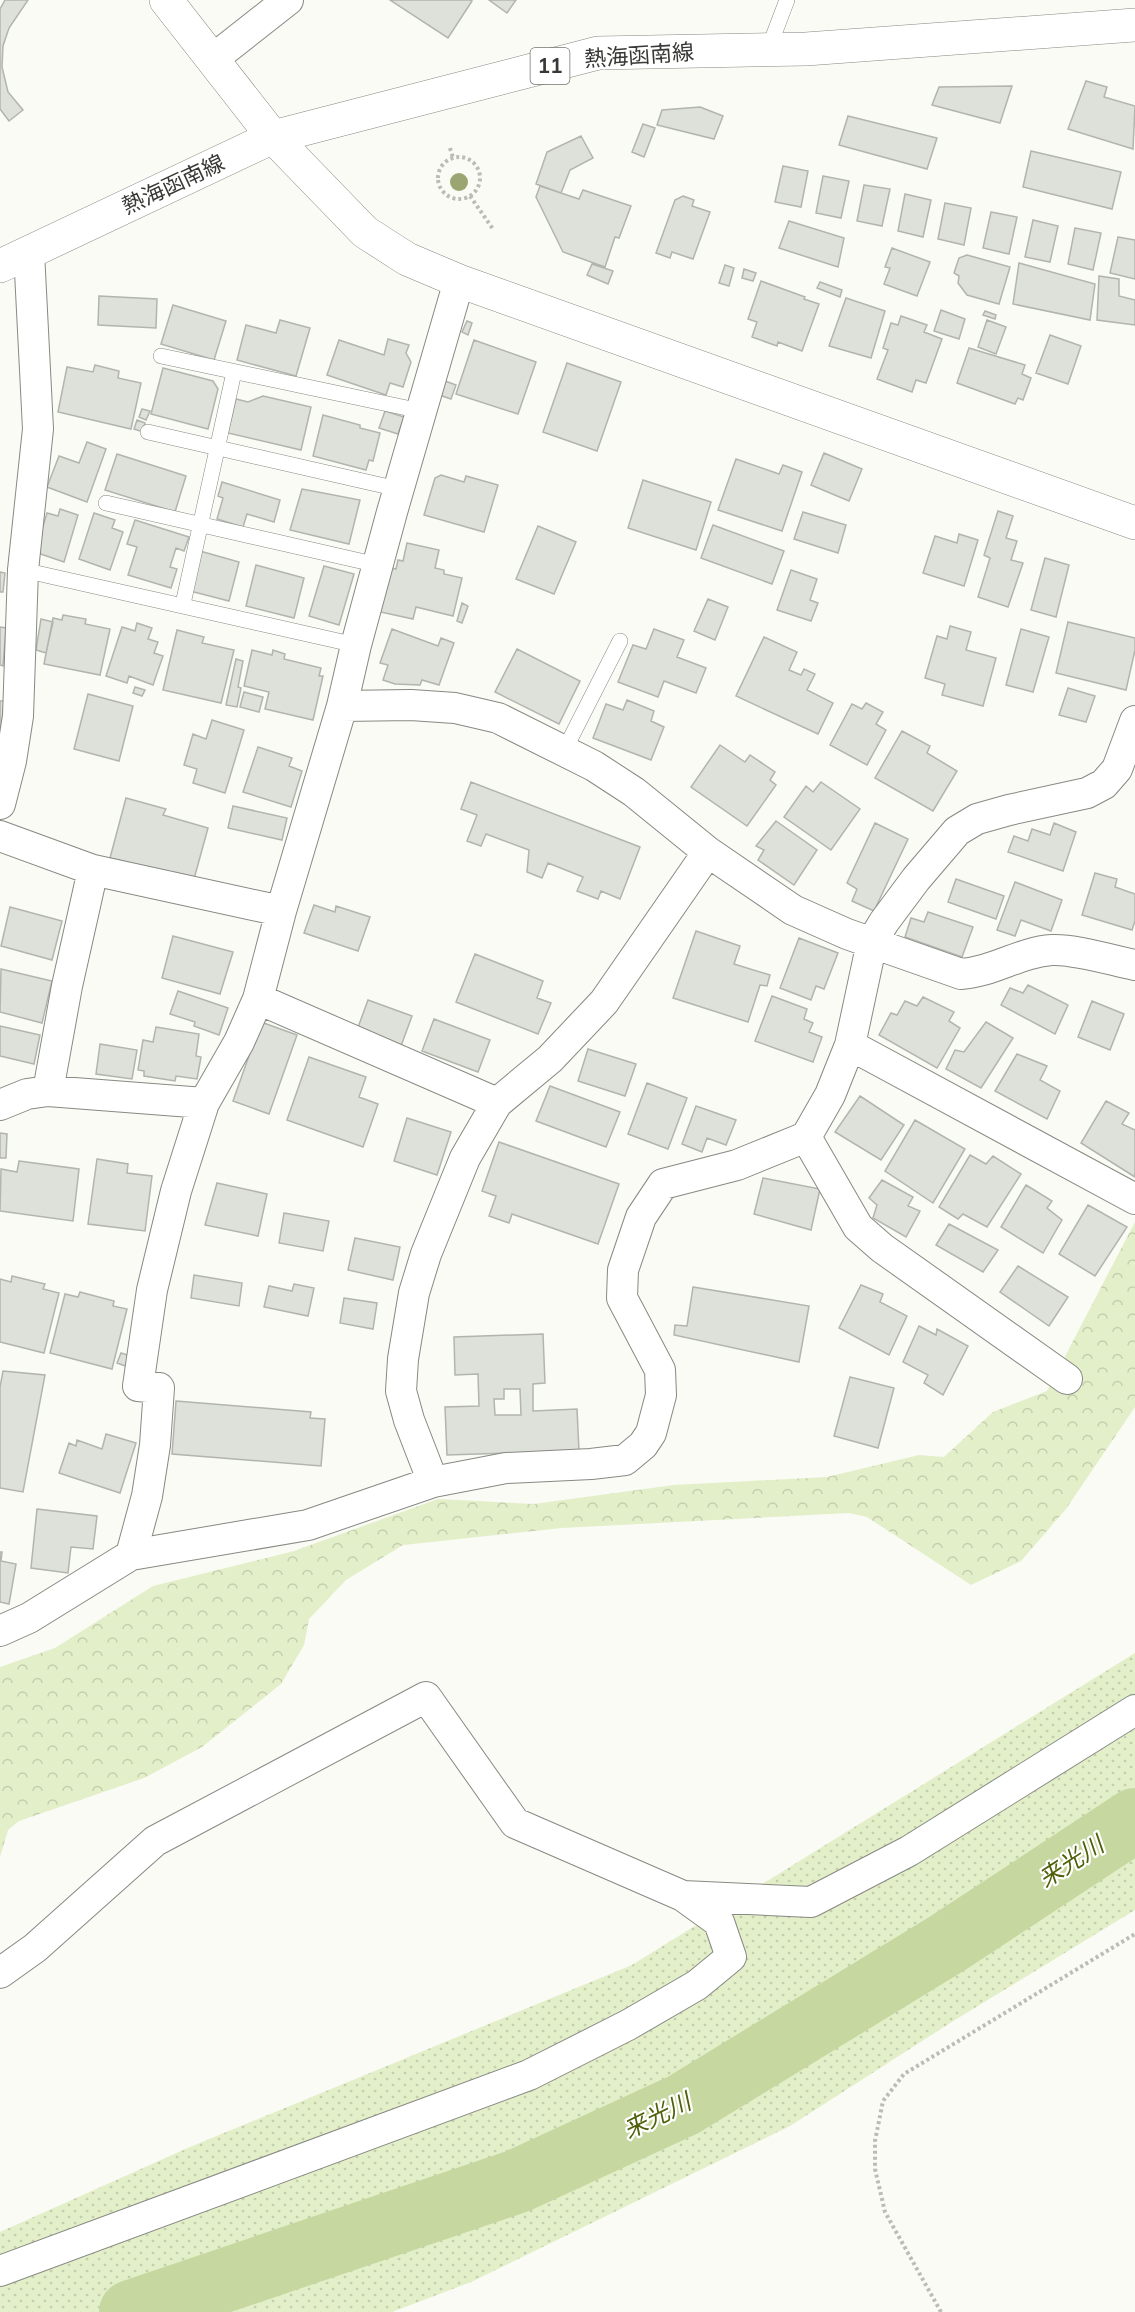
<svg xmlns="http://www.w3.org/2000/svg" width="1135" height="2312" font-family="Mulish,'Noto Sans JP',sans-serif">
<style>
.grass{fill:url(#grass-dots)}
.forest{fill:url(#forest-crowns)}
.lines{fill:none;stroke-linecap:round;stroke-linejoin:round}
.river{stroke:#c6d79f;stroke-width:64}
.building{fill:#dee0da;stroke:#b2b4ae;stroke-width:1.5;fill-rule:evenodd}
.service-casing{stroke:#878983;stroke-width:16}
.minor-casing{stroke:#878983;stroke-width:32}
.tertiary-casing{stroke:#878983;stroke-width:34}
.secondary-casing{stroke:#878983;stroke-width:34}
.primary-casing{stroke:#878983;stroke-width:34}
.path{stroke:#bbbcb7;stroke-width:4;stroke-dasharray:3 3;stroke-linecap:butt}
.service{stroke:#fff;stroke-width:15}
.minor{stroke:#fff;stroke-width:30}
.tertiary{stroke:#fff;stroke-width:33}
.secondary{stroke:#fff;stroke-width:33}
.primary{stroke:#fff;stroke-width:33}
.tree{fill:#9aa571}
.labels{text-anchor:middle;stroke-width:4.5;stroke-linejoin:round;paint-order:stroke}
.shield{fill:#fff;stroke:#747472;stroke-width:1.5}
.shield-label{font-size:21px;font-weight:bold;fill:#383936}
.street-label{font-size:22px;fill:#383936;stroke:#fff}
.water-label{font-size:24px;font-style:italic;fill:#4e6009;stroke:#fff}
</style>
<defs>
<pattern id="grass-dots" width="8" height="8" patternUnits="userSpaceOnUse" patternTransform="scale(1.5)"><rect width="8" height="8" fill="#e3efc9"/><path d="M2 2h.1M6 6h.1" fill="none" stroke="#c4cead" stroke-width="1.8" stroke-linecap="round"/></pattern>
<pattern id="forest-crowns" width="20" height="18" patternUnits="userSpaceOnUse" patternTransform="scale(1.5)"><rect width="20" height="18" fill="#e3efc9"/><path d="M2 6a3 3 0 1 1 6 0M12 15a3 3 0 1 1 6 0" fill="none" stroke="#c4cead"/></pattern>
</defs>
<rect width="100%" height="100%" fill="#f9fbf4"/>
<!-- grass -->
<path class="grass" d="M1135,1653V1910L950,2023L790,2126L471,2282L392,2312H0V2232L190,2147L632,1965Z"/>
<!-- forest -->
<path class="forest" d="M1135,1222V1407L1066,1509L1021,1561L971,1585L867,1517L849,1513L562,1528L403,1545L346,1580L309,1619L304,1645L281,1684L202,1747L144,1778L19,1821L8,1830L0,1857V1667L55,1648L153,1586L294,1551L438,1499L534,1504L674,1485L827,1477L919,1455L944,1457L993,1412L1047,1391Z"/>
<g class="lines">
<!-- river -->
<path class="river" d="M131,2312L518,2181L683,2105L948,1943L1135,1820"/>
</g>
<!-- building -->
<path class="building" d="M5,0H28L9,28L3,46L2,67L8,92L23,110L9,121L0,109V9Z
M390,0H470L472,1L448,38Z
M489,0H516L507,13Z
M1086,81L1107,87L1104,97L1135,106L1133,149L1068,129Z
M1012,86L1000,123L932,105L939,87Z
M700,107L723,116L714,139L657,125L662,110Z
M848,116L937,138L927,169L839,145Z
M643,124L655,128L644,157L632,152Z
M581,136L593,158L570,170L561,193L536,184L547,152Z
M1031,151L1121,172L1112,209L1023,187Z
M783,166L808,171L801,207L775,202Z
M823,176L849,181L841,218L816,213Z
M864,185L890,189L882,226L857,221Z
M540,186L579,199L583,190L631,206L619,238L615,237L605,267L563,252L536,197Z
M905,194L931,200L923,237L898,231Z
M683,196L694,200L692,206L710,212L693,259L672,252L670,258L656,253L675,200Z
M945,203L971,208L964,245L938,239Z
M991,212L1017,217L1009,254L983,248Z
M1033,220L1058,226L1050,262L1025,257Z
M789,221L844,238L838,267L779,248Z
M1075,228L1101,233L1093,270L1068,264Z
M1118,237L1135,240V279L1110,273Z
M892,248L930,262L917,296L884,284L890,268L885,267Z
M967,255L1010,267L999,304L967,295L958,283L959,276L954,273L959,258Z
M1019,263L1095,284L1090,320L1013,304Z
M592,264L613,271L608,284L587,275Z
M725,265L734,268L729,286L719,283Z
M744,269L756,273L753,281L742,278Z
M1099,276L1119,279V296L1135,300V325L1097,320Z
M761,281L805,297L804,299L819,304L802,351L778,342L777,346L752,337L757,322L748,319Z
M820,282L842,290L840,297L817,288Z
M99,296L157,299L156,328L98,325Z
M846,298L885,311L871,358L829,346Z
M173,305L226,321L214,360L161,344Z
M941,310L965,319L959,339L934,331Z
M985,311L996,315L995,319L983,315Z
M901,316L927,325L924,332L942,339L926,383L916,380L912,392L877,379L888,350L883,348L891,323L898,325Z
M280,320L310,328L296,376L237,360L246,325L276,333Z
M987,320L1006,327L996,354L978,347Z
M467,321L472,323L468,335L462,332Z
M1050,335L1081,346L1068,384L1036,373Z
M388,339L409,345L406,353L411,362L403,387L390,383L386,395L327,375L339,340L384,355Z
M474,340L536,362L518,414L456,394Z
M969,348L1025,365L1022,374L1031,378L1023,400L1018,398L1015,404L957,383Z
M567,363L621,382L597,451L543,432Z
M95,365L119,371L118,378L141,383L131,429L58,412L67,367L93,372Z
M163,368L213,381L218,389L208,429L151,414Z
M445,381L456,385L451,399L439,395Z
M263,396L311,407L301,450L228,433L236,399L248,402Z
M142,409L150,411L146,420L139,417Z
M385,411L404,417L398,434L379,428Z
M323,415L360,425V428L380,433L373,461L369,460L366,470L313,456Z
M137,420L145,423L143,432L134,429Z
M87,442L106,449L87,502L47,487L59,456L79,463Z
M824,453L862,469L849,501L811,485Z
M117,454L186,476L175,512L105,490Z
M736,459L779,474L783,465L802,472L782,531L718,510Z
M441,475L464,482L466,476L498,485L484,532L424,515L435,478Z
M643,480L711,502L696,550L628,528Z
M222,482L280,500L274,522L247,514L243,527L217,519L223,498L218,496Z
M302,489L360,500L349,544L290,530Z
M60,509L78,515L64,562L35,552L47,513L58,516Z
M998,511L1013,516L1006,538L1017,541L1011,560L1023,563L1008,607L978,597L990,558L984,555Z
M803,512L846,525L838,553L794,539Z
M94,513L115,520L112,528L123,532L110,570L79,559Z
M135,520L189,537L184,551L176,548L170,567L177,569L171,588L128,575L137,547L127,544Z
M713,525L784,551L772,584L701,558Z
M538,526L576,542L554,594L516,579Z
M959,534L978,540L964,586L923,573L935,536L957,543Z
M407,543L439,550L435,568L444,570V574L462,578L453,616L416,607L413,619L376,611L380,594L385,595L391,568L396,569L398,560L403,561Z
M200,551L239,562L229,601L190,591Z
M1045,558L1069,565L1056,617L1031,610Z
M256,565L304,578L294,618L246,606Z
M324,566L354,574L339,625L309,616Z
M791,570L817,579L810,600L818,603L811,621L777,610Z
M0,572L5,573L3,592H0Z
M708,599L728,607L715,640L694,631Z
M462,603L468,606L462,623L457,621Z
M63,615L86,619L85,624L110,629L100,675L44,664L53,618L62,620Z
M41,619L53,622L46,653L36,650Z
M1068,622L1135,638V650L1126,690L1056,673Z
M137,623L152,628L148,639L158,642L154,653L163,656L153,685L129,676L127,683L106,676L122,627L135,631Z
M950,626L971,632L966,650L996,658L983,706L942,695L945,684L925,678L937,636L947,639Z
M0,627L6,628L3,666L0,665Z
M392,629L438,646L441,638L454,643L439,685L422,680L420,685L395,684L383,680L388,665L380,663Z
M654,629L684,640L677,657L706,668L696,693L664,681L658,697L618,682L633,645L646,649Z
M1021,629L1049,637L1033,692L1006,685Z
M177,630L204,637L202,643L234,650L221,703L163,690Z
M764,637L797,652L789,670L801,675L804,669L815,674L807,690L833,703L818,734L736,696Z
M517,649L580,681L559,724L495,692Z
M252,650L272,655L273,650L285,654L284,659L321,668L319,676H323L313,720L265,709L269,692L244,686Z
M236,659L243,661L238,687L241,688L237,707L226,705Z
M135,687L145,690L142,696L133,693Z
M1068,688L1095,696L1086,722L1059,715Z
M244,692L263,697L259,712L240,707Z
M88,694L133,706L119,761L74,749Z
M627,700L654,711L651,721L664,727L651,760L593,738L606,704L623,710Z
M0,701H4L0,744Z
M866,703L883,712L876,724L886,730L867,765L830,745L852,704L862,709Z
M212,720L244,730L225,793L193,783L197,769L184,765L193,734L206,739Z
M902,731L930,746L927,753L957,771L933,811L875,778Z
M720,745L745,762L750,755L775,772L770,780L776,785L747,826L691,787Z
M258,747L292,758L289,766L302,771L291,807L243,792Z
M471,782L640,847L620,899L601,891L598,899L577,891L583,877L548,863L542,878L527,872L529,850L486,834L481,846L467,841L477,815L461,809Z
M821,782L860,809L831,850L784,817L806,786L813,792Z
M126,798L166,809L163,815L208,828L194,879L110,858Z
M233,806L287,818L282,840L228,828Z
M776,821L817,850L794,885L758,860L764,850L756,846Z
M875,823L908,839L874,911L852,901L857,889L847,883Z
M1054,823L1076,832L1063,871L1008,852L1014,836L1028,841L1032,829L1050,835Z
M1095,873L1117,879L1115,887L1135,894V921L1132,930L1082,915Z
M956,879L1004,896L996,919L948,902Z
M1015,882L1062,900L1051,931L1021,920L1015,936L997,930Z
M314,905L335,912L336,906L370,917L358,951L304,933Z
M10,907L62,921L52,960L1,946Z
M928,912L973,927L962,957L905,937L911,918L924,922Z
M696,931L740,946L734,964L770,975L767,986L760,985L748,1022L673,998Z
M173,936L233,952L220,994L162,978Z
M799,938L838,953L824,989L816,986L811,1000L780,988Z
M475,954L543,981L537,998L551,1003L538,1034L456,1002Z
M1,969L52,981L42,1023L0,1012Z
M1028,985L1068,1005L1055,1034L1001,1005L1010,988L1023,993Z
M178,991L228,1008L219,1035L194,1026L195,1022L170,1014Z
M772,996L807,1009L804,1019L813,1023L809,1032L822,1037L813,1062L755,1041Z
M923,997L954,1012L949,1021L960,1028L937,1068L879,1035L891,1013L897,1015L905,1001L917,1006Z
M368,1000L412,1016L401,1046L357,1030Z
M1092,1001L1124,1014L1110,1050L1078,1037Z
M434,1019L490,1040L478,1072L422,1051Z
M261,1022L297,1035L269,1114L233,1101Z
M986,1022L1013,1038L981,1088L946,1069L955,1050L964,1052Z
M0,1026L40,1035L34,1064L0,1056Z
M156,1027L199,1034L196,1056L201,1057L197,1079L176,1076L175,1081L144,1076V1071L138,1070L143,1040L153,1042Z
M100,1044L137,1050L132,1079L96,1074Z
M588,1049L636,1064L625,1096L578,1081Z
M1017,1054L1047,1066L1040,1080L1060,1091L1047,1119L995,1091Z
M309,1057L366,1077L359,1097L378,1104L363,1147L287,1120Z
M647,1083L687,1098L668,1149L628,1134Z
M550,1086L620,1112L606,1147L536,1121Z
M860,1096L904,1125L881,1160L835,1132Z
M1106,1101L1129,1113L1122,1124L1135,1130V1177L1081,1143Z
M696,1106L736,1120L726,1145L707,1138L702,1152L682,1144Z
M407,1118L451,1132L437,1175L394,1161Z
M915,1120L965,1149L933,1203L885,1171Z
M0,1133L7,1134L6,1158H0Z
M499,1142L619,1184L598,1244L512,1214L509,1223L489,1216L496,1196L482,1191Z
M970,1155L986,1164L993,1156L1021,1174L987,1227L963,1214L958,1219L939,1207Z
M97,1159L128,1164L127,1173L152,1176L145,1231L88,1224Z
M19,1161L79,1169L73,1221L0,1211L1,1169L17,1172Z
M763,1178L820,1189L811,1230L754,1214Z
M882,1180L913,1197L908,1206L920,1211L906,1237L873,1218L877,1205L869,1198Z
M217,1183L267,1194L258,1236L205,1225Z
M1026,1185L1052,1201L1047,1208L1062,1220L1043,1253L1001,1227Z
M1088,1205L1127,1227L1095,1276L1059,1254Z
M284,1213L329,1221L323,1251L279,1243Z
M949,1224L998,1250L983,1272L936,1245Z
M355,1238L400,1247L393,1280L348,1270Z
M1018,1266L1068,1297L1049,1326L1000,1292Z
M194,1275L242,1283L239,1306L191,1298Z
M12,1276L45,1284L43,1289L59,1293L44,1353L0,1342V1279L11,1282Z
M294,1284L314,1288L308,1316L264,1307L269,1286L292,1291Z
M861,1285L883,1294L880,1302L907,1316L889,1355L839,1328Z
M693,1287L809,1306L799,1362L674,1335L675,1325L687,1326Z
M80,1292L114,1301L113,1306L127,1309L112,1369L50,1353L65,1294L78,1297Z
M344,1298L377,1303L373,1329L340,1323Z
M919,1326L936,1335L937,1329L968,1346L943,1395L924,1383L928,1375L903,1362Z
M543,1334L545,1383L533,1384V1411L577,1409L579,1451L447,1455L445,1407L479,1406L478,1374L455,1375L454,1337ZM504,1389H520L521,1415H495L494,1399H504Z
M121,1353L131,1356L128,1367L117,1363Z
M3,1371L45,1375L23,1492L0,1488V1387Z
M850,1377L894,1388L878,1448L834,1436Z
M176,1401L311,1412L310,1418L325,1419L321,1466L172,1454Z
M106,1434L136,1443L120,1493L59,1473L69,1443L76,1446L77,1440L102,1449Z
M37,1509L97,1516L93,1549L71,1547L68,1573L31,1568Z
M0,1552H2L1,1561L16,1564L9,1604L0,1602Z"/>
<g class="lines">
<defs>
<path id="service" d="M768,50L787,0
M161,356L421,411
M148,432L398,489
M106,503L378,565
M23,570L356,645
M183,604L234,372
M564,751L620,641"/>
<path id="minor" d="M213,59L288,0
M342,706L411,705L455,708L498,718L594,766L634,792L708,852L793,910L847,934L961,974C993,972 1020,952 1052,950C1075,949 1111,960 1135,965
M0,804L11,761L18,716L23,570L38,429L29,252
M0,836L93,870L281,911
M258,999L497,1103
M850,1045L1135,1199
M48,1091L67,986L93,870
M0,1105L27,1094L48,1091L204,1103
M806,1137L858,1227L882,1248L1067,1379
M433,1482L409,1420L401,1391L403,1359L414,1293L426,1254L465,1158L497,1103L550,1059L604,1002L708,852
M131,1555L147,1496L155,1445L159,1388L138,1386L152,1290L176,1191L204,1103L239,1042L258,999L281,911L342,706L356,645L392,512L459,281
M0,1631L29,1618L131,1555L308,1525L433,1482L506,1468L591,1464L625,1460L643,1445L651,1433L661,1395L660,1370L622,1298L623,1270L641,1217L663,1184L737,1165L806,1137L830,1095L850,1045L872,942L884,922L916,879L957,831L977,819L1009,810L1087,793L1104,784L1117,769L1135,721
M683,1896L811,1902L909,1851L1135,1710
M0,1973L35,1948L155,1841L426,1697L515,1823L683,1896L719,1922L731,1957L697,1985L628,2025L529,2075L0,2271"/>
<path id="tertiary" d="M273,137L365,232L407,259L459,281L1135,523"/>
<path id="secondary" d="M166,0L273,137"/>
<path id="primary" d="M0,266L273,137L598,53L806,49L1135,25"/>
</defs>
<!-- service casing -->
<use href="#service" class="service-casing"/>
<!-- minor casing -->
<use href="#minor" class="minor-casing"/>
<!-- tertiary casing -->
<use href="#tertiary" class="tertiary-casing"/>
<!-- secondary casing -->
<use href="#secondary" class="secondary-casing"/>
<!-- primary casing -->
<use href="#primary" class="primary-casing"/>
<!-- path -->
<path class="path" d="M450,148L453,158
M438 178a21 21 0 1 1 42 0a21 21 0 1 1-42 0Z
M470,196L493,229
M941,2312L885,2212L875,2169V2141L883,2101L904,2074L1135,1934"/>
<!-- service -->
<use href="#service" class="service"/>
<!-- minor -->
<use href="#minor" class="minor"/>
<!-- tertiary -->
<use href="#tertiary" class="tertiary"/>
<!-- secondary -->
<use href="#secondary" class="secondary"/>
<!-- primary -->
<use href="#primary" class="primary"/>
</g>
<!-- trees -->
<circle class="tree" cx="459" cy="182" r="9"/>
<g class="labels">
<!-- shield labels -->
<rect class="shield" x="530.5" y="48" width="39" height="36" rx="4.5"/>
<g class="shield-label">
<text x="550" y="73">11</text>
</g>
<!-- street labels -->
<g class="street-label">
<text transform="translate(639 55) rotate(-4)" y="8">熱海函南線</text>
<text transform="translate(173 184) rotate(-25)" y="8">熱海函南線</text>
</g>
<!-- water labels -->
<g class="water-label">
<text transform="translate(1071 1862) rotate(-33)" y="8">来光川</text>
<text transform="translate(657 2116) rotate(-26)" y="8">来光川</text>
</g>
</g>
</svg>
